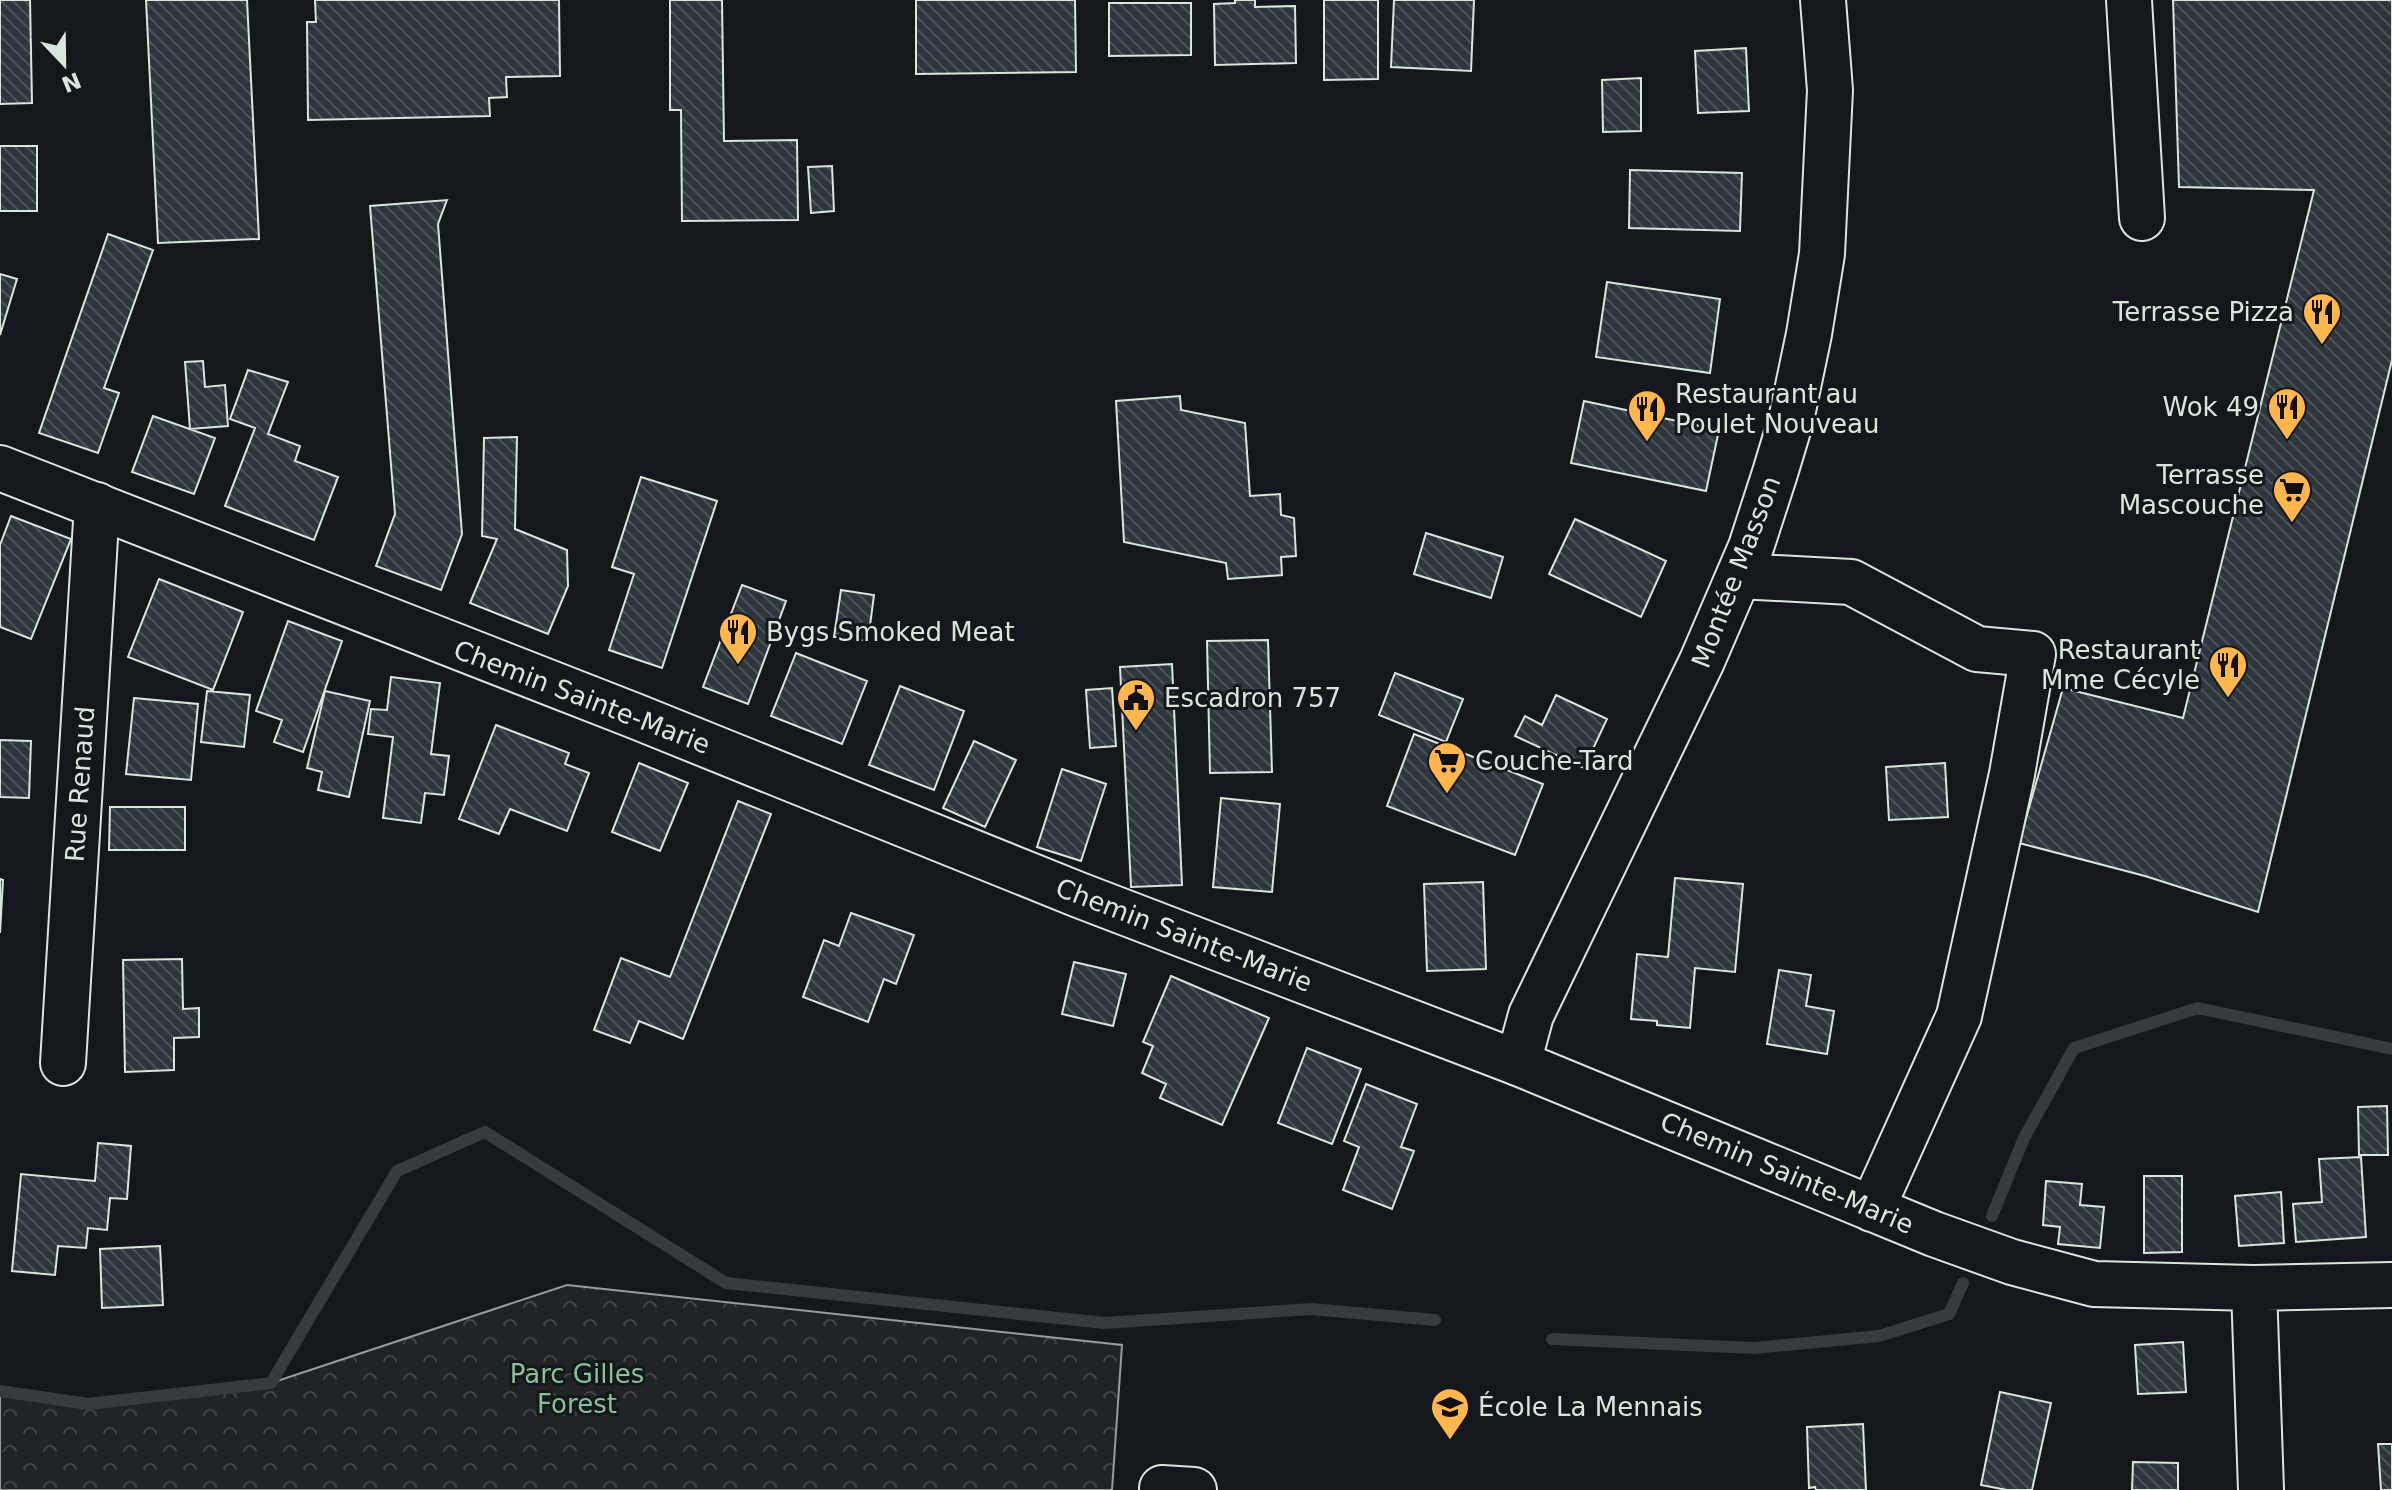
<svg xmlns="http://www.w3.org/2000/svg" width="2392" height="1490" font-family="'DejaVu Sans',sans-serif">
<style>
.park{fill:url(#park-crowns);stroke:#939e99;stroke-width:2}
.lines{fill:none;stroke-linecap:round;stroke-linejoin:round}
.stream{stroke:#363b3e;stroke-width:12}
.building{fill:url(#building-back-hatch);stroke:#d8e6dc;stroke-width:2}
.minor-casing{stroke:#d8e6dc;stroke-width:48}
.major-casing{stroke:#d8e6dc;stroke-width:48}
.minor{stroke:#14181c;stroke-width:44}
.major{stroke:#14181c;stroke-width:44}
.labels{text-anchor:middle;stroke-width:6;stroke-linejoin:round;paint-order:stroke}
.poi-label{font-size:26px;fill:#d8e6dc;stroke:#14181c;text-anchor:start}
.street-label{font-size:26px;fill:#d8e6dc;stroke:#14181c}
.park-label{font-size:26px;fill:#8ac095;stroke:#14181c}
</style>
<defs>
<pattern id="park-crowns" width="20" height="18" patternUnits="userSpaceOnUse" patternTransform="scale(2)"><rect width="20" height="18" fill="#202428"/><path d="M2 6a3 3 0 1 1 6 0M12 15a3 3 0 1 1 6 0" fill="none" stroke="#404447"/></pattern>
<pattern id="building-back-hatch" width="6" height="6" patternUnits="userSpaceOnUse" patternTransform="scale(2)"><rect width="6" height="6" fill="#2c363c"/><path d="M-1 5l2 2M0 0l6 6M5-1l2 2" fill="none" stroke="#4a5358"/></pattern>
</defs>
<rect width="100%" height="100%" fill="#14181c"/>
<!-- park -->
<path class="park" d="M567,1285L1122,1345L1112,1490H0V1391L88,1404L271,1383Z"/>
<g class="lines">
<!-- stream -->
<path class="stream" d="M1992,1216L2024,1138L2074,1048L2198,1008L2392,1049
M1552,1339L1754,1348L1879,1336L1949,1314L1963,1283
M0,1391L88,1404L271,1383L397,1171L485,1132L726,1283L1105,1323L1311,1309L1435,1320"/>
</g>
<!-- building -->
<path class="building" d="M0,0H30L32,103L0,104Z
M146,0H247L259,239L158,243Z
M315,0H559L560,76L506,77L507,97L489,98L490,116L308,120L307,22H316Z
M670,0H722L724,141L797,140L798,220L682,221L681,110H670Z
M916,0H1075L1076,72L916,74Z
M1235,0H1255V7L1295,6L1296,63L1215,65L1214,4L1235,3Z
M1324,0H1378V79L1324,80Z
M1394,0H1474L1471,71L1391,67Z
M2173,0H2392V360L2258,912L2145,876L2019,843L2063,688L2183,718L2314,190L2179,187Z
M1109,3H1191V55L1109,56Z
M1746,48L1749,111L1698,113L1695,51Z
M1641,78V131L1603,132L1602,80Z
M0,146H37V211H0Z
M832,166L834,211L811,213L808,167Z
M1630,170L1742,173L1740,231L1629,228Z
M447,200L438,224L462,534L441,590L376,566L395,514L370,206Z
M108,234L153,250L104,388L119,393L98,453L39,433Z
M0,274L17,279L0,335Z
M1607,282L1720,299L1710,373L1596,357Z
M203,361L205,387L225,385L228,426L190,429L185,362Z
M248,370L288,382L268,434L300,446L295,461L338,477L314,540L225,506L255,428L230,419Z
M1180,396L1181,410L1245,423L1250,496L1280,494L1281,515L1294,518L1296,556L1281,557L1282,575L1228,579L1226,563L1124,542L1116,401Z
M1584,401L1719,430L1706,491L1571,463Z
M153,416L215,438L194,494L132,472Z
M517,437L515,529L567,550L568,586L548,634L470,603L497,539L482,536L484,438Z
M641,477L717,501L662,668L609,650L634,574L612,567Z
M11,516L71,539L31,639L0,627V545Z
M1575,519L1666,561L1641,617L1549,574Z
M1426,533L1503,557L1491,598L1414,574Z
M159,579L243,612L213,690L128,657Z
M742,585L786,601L748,704L703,687Z
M841,590L874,595L868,641L834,637Z
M288,621L342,641L303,752L274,742L282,720L256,711Z
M1268,640L1272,772L1210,773L1207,641Z
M796,653L867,681L842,744L771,716Z
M1172,664L1182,885L1131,887L1120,667Z
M1395,673L1463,699L1446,742L1379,715Z
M391,677L440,683L431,754L449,756L444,795L425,793L421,823L383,818L393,737L368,734L371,709L387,710Z
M900,686L964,711L934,790L869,765Z
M1112,688L1116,746L1090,748L1086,690Z
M207,691L250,695L244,747L201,742Z
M325,691L370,701L349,797L318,790L322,772L307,768Z
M1556,695L1607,719L1584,768L1515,736L1525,716L1542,725Z
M134,698L198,704L191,780L126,774Z
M496,725L569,753L565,764L589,773L567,831L510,809L499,834L459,819Z
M1414,734L1543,784L1515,855L1387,806Z
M0,740L31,741L29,798L0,797Z
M974,741L1016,760L985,827L943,808Z
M639,763L688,783L660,851L612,832Z
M1945,763L1948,817L1889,820L1886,767Z
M1062,769L1106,784L1081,861L1037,847Z
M1221,798L1280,804L1272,892L1213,887Z
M738,801L771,814L683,1039L639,1021L630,1043L594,1030L621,958L670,977Z
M110,807H185V850H109Z
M1675,878L1743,884L1735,972L1695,968L1690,1028L1657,1025V1021L1631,1019L1637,954L1668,957Z
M0,879L3,880L0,933Z
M1483,882L1486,969L1427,971L1424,884Z
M851,913L914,935L896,984L884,979L868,1022L803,997L824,940L839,946Z
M182,959L183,1009L199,1008V1037L174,1038V1070L125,1072L123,960Z
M1074,962L1126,974L1113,1026L1062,1014Z
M1779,970L1811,975L1806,1006L1834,1011L1827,1054L1767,1044Z
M1171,976L1269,1018L1222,1125L1160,1098L1166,1084L1142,1073L1153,1046L1143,1042Z
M1307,1048L1361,1069L1332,1144L1278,1123Z
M1366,1084L1417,1104L1401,1147L1414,1151L1392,1209L1343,1190L1359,1147L1344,1141Z
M2387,1106L2388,1155H2359L2358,1107Z
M98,1143L131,1146L127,1199L110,1198L107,1230L88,1228L86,1248L58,1246L55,1275L12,1271L21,1174L95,1181Z
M2361,1157L2366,1237L2296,1242L2293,1204L2322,1202L2319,1159Z
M2144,1176H2182V1252L2144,1253Z
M2046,1181L2082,1184L2080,1205L2104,1207L2100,1248L2058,1244L2060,1227L2043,1225Z
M2281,1192L2284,1243L2239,1246L2235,1196Z
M160,1246L163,1305L102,1308L100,1249Z
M2183,1342L2186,1392L2138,1394L2135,1345Z
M2000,1392L2051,1403L2032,1490H2007L1981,1485Z
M1863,1424L1866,1490H1816L1815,1487L1809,1488L1807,1427Z
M2378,1444H2392V1490H2381Z
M2133,1462L2178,1463V1490H2132Z"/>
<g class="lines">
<defs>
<path id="minor" d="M2129,0L2142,218
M1739,576L1851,582L1977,649L2033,654L2012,774L1959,1016L1872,1209
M63,1063L97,505
M1518,1063L1934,1234L2012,1262L2094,1284L2254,1288L2392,1285
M2254,1288L2261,1490
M1162,1488L1194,1490"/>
<path id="major" d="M0,468L635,716L1079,895L1518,1063L1531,1015L1702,661L1751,547L1775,473L1791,420L1809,334L1822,254L1830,90L1823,0"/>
</defs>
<!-- minor casing -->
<use href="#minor" class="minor-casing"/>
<!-- major casing -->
<use href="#major" class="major-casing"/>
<!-- minor -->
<use href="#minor" class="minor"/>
<!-- major -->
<use href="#major" class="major"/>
</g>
<!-- icons -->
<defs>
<symbol id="restaurant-pin" viewBox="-11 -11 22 30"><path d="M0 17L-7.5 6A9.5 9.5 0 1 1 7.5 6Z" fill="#ffb74d" stroke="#14181c"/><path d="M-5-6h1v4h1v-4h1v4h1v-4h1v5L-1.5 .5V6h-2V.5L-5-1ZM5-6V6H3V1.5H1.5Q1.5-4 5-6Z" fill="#111"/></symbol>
<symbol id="supermarket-pin" viewBox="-11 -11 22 30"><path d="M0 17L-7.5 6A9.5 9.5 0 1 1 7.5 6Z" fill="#ffb74d" stroke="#14181c"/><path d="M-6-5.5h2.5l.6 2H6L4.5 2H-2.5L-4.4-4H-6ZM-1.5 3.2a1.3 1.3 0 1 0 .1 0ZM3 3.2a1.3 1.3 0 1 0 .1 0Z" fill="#111"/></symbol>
<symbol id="civic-pin" viewBox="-11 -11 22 30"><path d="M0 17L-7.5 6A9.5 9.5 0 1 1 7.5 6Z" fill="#ffb74d" stroke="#14181c"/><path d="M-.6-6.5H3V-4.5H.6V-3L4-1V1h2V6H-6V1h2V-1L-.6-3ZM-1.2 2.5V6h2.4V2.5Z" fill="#111"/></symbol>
<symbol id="school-pin" viewBox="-11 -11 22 30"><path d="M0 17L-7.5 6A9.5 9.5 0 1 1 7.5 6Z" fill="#ffb74d" stroke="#14181c"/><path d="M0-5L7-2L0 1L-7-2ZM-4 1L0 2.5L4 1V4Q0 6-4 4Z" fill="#111"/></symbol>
</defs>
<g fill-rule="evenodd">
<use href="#restaurant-pin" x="2300" y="290" width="44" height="60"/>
<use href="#restaurant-pin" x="2265" y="385" width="44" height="60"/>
<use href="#restaurant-pin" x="1625" y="387" width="44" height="60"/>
<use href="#supermarket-pin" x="2270" y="468" width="44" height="60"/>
<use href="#restaurant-pin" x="716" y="610" width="44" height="60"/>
<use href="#restaurant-pin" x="2206" y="643" width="44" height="60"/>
<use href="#civic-pin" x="1114" y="676" width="44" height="60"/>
<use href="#supermarket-pin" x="1425" y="739" width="44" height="60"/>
<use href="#school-pin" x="1428" y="1385" width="44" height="60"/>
</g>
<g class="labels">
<!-- poi labels -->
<g class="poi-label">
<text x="2294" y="321" text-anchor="end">Terrasse Pizza</text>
<text x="1675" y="403">Restaurant au<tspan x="1675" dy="30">Poulet Nouveau</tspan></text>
<text x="2259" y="416" text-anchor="end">Wok 49</text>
<text x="2264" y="484" text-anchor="end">Terrasse<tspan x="2264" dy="30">Mascouche</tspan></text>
<text x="766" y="641">Bygs Smoked Meat</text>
<text x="2200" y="659" text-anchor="end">Restaurant<tspan x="2200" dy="30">Mme Cécyle</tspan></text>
<text x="1164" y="707">Escadron 757</text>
<text x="1475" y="770">Couche-Tard</text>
<text x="1478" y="1416">École La Mennais</text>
</g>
<!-- street labels -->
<g class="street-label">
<text transform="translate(1736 572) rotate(-69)" y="9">Montée Masson</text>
<text transform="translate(582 697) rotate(21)" y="9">Chemin Sainte-Marie</text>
<text transform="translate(80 784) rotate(-86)" y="9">Rue Renaud</text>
<text transform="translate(1184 935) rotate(21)" y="9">Chemin Sainte-Marie</text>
<text transform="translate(1787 1173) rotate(23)" y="9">Chemin Sainte-Marie</text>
</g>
<!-- park labels -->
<g class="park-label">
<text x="577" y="1383">Parc Gilles<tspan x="577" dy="30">Forest</tspan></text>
</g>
</g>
<!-- north arrow -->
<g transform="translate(64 64) rotate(158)" stroke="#14181c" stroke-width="6" paint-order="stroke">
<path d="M0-6L14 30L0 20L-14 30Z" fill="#d8e6dc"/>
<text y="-12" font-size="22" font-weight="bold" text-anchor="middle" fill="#d8e6dc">N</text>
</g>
</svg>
